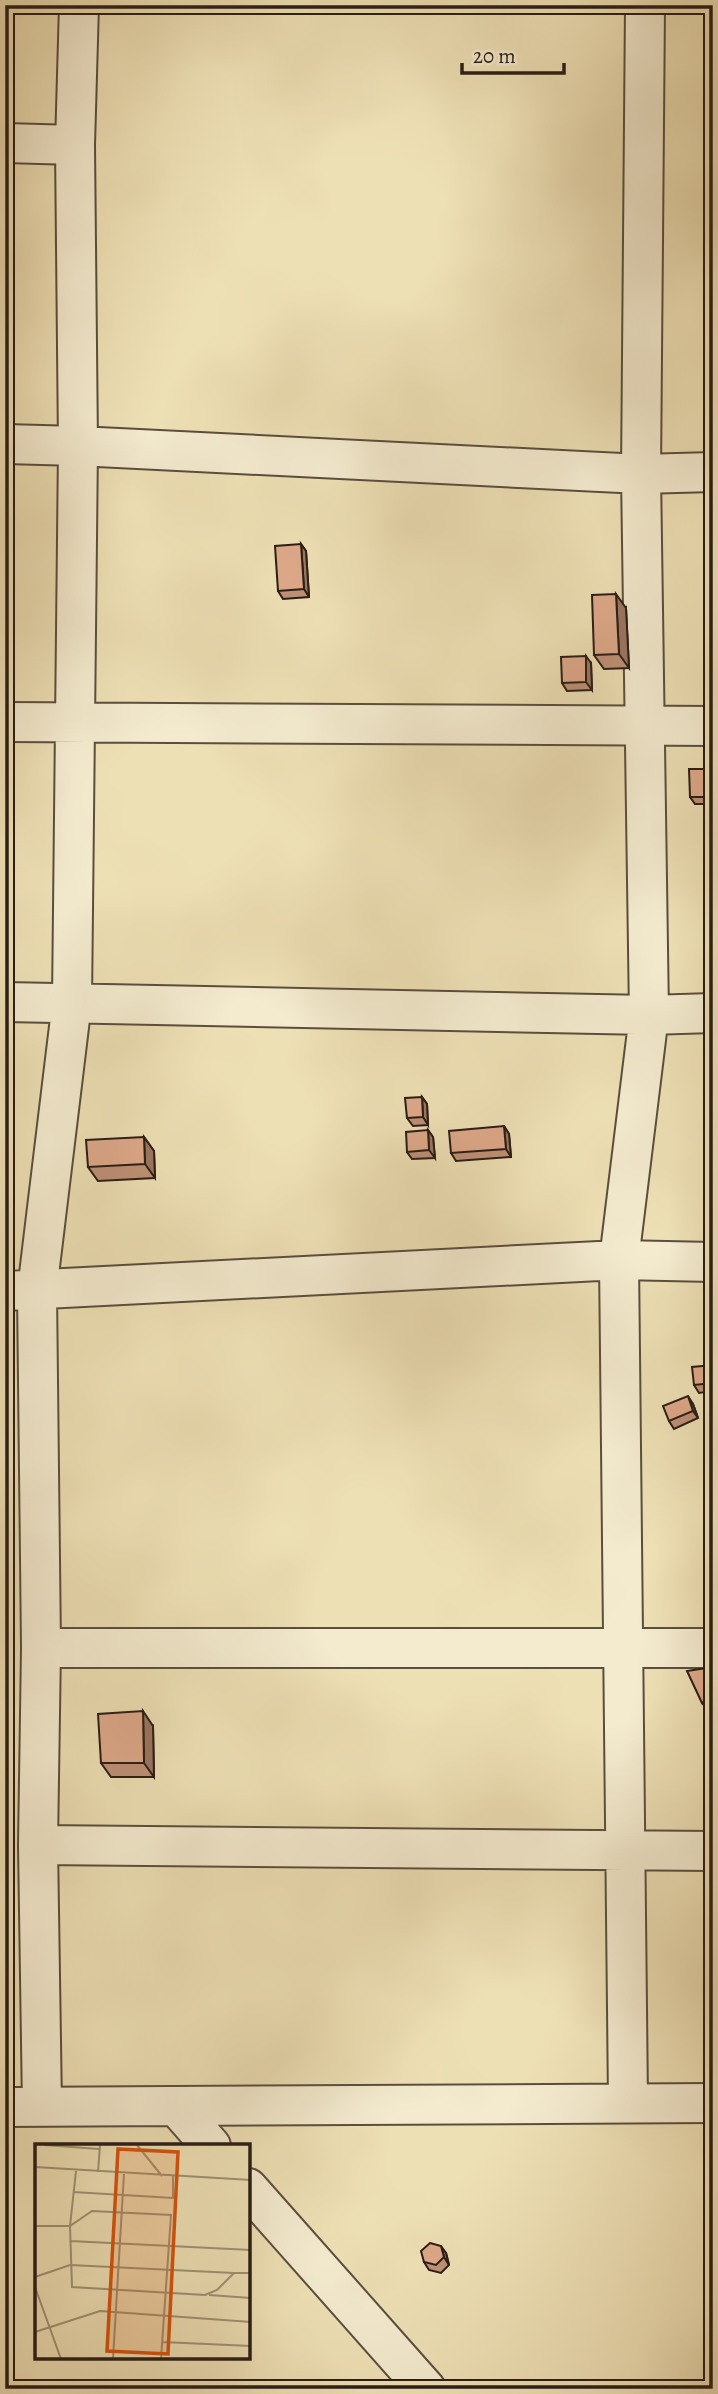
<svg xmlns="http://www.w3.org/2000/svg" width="718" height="2394" font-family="Alegreya,serif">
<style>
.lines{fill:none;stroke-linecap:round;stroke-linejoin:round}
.minor-casing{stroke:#5a4e3e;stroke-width:42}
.minor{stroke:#f4ebcf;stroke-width:38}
.wall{fill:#bf9177;stroke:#291d16;stroke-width:2}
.shaded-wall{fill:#9b7661;stroke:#291d16;stroke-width:2}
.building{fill:#dea98a;stroke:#291d16;stroke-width:2}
.inset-road{fill:none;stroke:#9f9275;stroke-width:2}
.view{fill:#d5530d;fill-opacity:0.15;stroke:#d5530d;stroke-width:3.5}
.inset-edge{fill:none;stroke:#291d16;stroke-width:3.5}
</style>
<rect width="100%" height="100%" fill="#eee0b5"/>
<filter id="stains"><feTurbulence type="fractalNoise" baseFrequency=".00286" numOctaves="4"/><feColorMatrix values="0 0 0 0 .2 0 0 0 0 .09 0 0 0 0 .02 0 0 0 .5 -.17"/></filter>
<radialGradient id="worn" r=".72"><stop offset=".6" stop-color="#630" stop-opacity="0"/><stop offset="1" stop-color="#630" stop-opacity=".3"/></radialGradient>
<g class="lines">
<defs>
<path id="minor" d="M79,5L75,145L78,446L72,1002L37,1291L41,1648H713
M5,143L75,145
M5,444L78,446L641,474L713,472
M5,722L713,726
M5,1002L649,1015L713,1013
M5,1291L619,1260L713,1262
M38,1845L41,1648
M628,2102L619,1260L649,1015L641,474L645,5
M176,2106L211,2146
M5,2107L713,2103
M42,2107L38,1845L713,1851
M248,2188L426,2389"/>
</defs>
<!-- minor casing -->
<use href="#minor" class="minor-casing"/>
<!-- minor -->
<use href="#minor" class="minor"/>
</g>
<!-- wall -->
<path class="wall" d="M301,544L306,551L309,597L283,599L278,591Z
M626,608L629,668L604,669L594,655Z
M591,663L592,690L567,691L562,683Z
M711,769L713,772V804H695L690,797Z
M422,1097L427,1104L428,1125L413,1126L407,1118Z
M504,1126L509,1134L511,1157L456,1161L451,1153Z
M428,1130L433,1137L435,1158L412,1159L407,1152Z
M144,1137L154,1151L155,1178L98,1181L88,1167Z
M713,1365V1391L699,1393L694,1385Z
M693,1404L698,1418L674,1429L669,1421Z
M713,1667V1707L708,1710L702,1703Z
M153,1726L154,1777H111L101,1763Z
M446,2253L449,2265L441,2273L429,2270L424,2262Z"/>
<!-- shaded-wall -->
<path class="shaded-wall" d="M301,544L306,551L309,597L304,589Z
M616,594L626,608L629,668L619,654Z
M586,656L591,663L592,690L586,682Z
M711,769L713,772V799L711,797Z
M422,1097L427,1104L428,1125L423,1117Z
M504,1126L509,1134L511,1157L506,1149Z
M428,1130L433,1137L435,1158L429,1150Z
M144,1137L154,1151L155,1178L145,1164Z
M688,1396L693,1404L698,1418L693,1411Z
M143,1711L153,1726L154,1777L144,1763Z
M441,2246L446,2253L449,2265L444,2257Z"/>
<!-- building -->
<path class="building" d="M301,544L304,589L278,591L275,546Z
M616,594L619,654L594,655L592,595Z
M586,656V682L562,683L561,657Z
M689,769H711V797H690Z
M422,1097L423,1117L407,1118L405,1098Z
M504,1126L506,1149L451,1153L449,1131Z
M428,1130L429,1150L407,1152L406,1132Z
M144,1137L145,1164L88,1167L86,1140Z
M713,1365V1383L694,1385L692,1367Z
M688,1396L693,1411L669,1421L663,1406Z
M713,1667V1697L702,1703L687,1671Z
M143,1711L144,1763H101L98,1714Z
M430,2243L441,2246L444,2257L436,2265L424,2262L421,2251Z
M74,2387L101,2388V2389H74Z"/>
<!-- overview -->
<g transform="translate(35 2144)">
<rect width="215" height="215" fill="#eee0b5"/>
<path class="inset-road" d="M9,1L64,5M102,1L127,32M0,23L216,36M41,27L35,82L37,143L170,151L182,146L199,129H216M63,28L65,1M38,48L138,54V32M0,82H35L57,67L136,71L126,215M35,97L216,106M0,133L35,121L199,129M0,143L26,215M174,151L216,154M0,188L65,167L216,178M127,198L216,202M78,215L89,30"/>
<path class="view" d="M83,5L143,8L133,210L72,207Z"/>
<rect width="215" height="215" class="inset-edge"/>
</g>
<!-- margin -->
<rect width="718" height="2394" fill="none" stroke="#eee0b5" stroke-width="28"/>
<rect x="7" y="7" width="704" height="2380" fill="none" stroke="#291d16" stroke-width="3.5"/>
<rect x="14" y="14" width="690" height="2366" fill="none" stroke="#291d16" stroke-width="2"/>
<!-- scale -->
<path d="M462 63v10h102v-10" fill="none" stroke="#291d16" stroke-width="3.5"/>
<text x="473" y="63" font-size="21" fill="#291d16" stroke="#f4ebcf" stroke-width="5" paint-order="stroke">20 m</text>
<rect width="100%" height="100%" filter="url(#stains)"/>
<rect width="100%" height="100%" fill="url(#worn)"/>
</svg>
